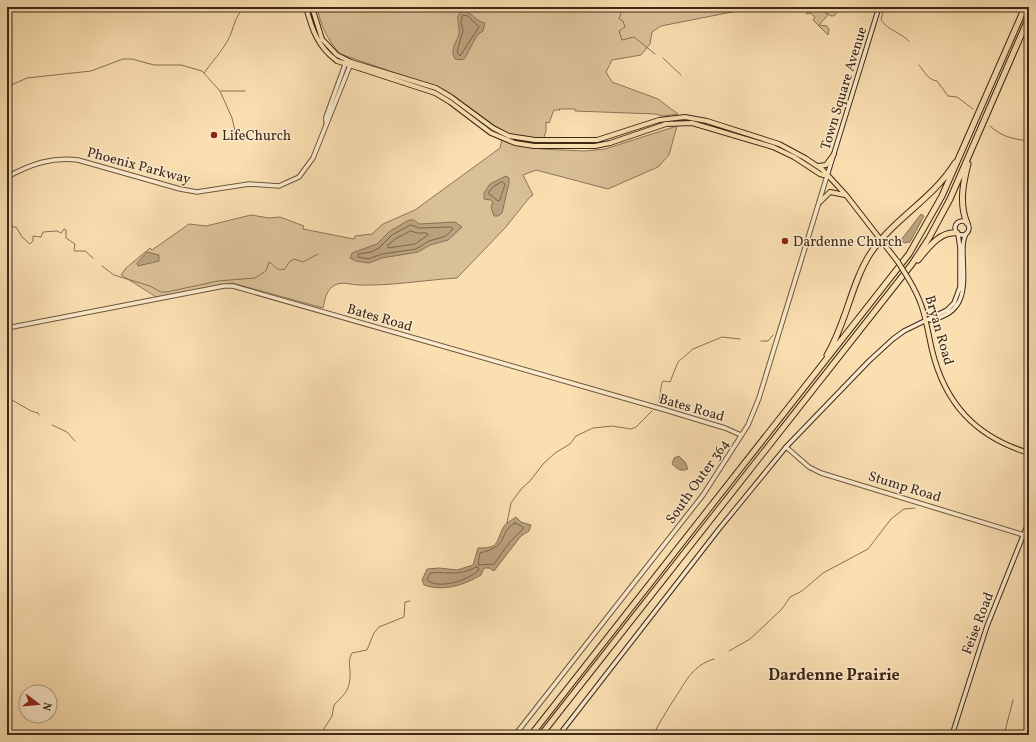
<svg xmlns="http://www.w3.org/2000/svg" width="1036" height="742" font-family="Vollkorn,serif">
<style>
.green{fill:#dac097;stroke:#8c7458}
.water{fill:#baa17d;stroke:#887155}
.lines{fill:none;stroke-linecap:round;stroke-linejoin:round}
.shore{stroke:#7c644a;stroke-width:1}
.stream{stroke:#887155;stroke-width:1}
.tertiary-casing{stroke:#6c563e;stroke-width:5.5}
.secondary-casing{stroke:#3d2818;stroke-width:5.5}
.primary-casing{stroke:#3d2818;stroke-width:6}
.motorway-casing{stroke:#3d2818;stroke-width:7}
.tertiary{stroke:#fceacc;stroke-width:3.5}
.secondary{stroke:#fceacc;stroke-width:3.5}
.primary{stroke:#fadfb1;stroke-width:4}
.motorway{stroke:#fadfb1;stroke-width:5}
.primary-bridge-casing{stroke:#3d2818;stroke-width:6;stroke-linecap:butt}
.primary-bridge{stroke:#fadfb1;stroke-width:4}
.poi-dot{fill:#8f2418;stroke:#fceacc;stroke-width:1.5}
.labels{text-anchor:middle;stroke-width:3;stroke-linejoin:round;paint-order:stroke}
.street-label{font-size:14px;fill:#3d2818;stroke:#fceacc}
.poi-label{font-size:14px;fill:#3d2818;stroke:#fceacc;text-anchor:start}
.quarter-label{font-size:16px;font-weight:bold;fill:#3d2818;stroke:#fceacc}
</style>
<rect width="100%" height="100%" fill="#fadfb1"/>
<filter id="stains"><feTurbulence type="fractalNoise" baseFrequency=".005" numOctaves="4"/><feColorMatrix values="0 0 0 0 .2 0 0 0 0 .09 0 0 0 0 .02 0 0 0 .5 -.17"/></filter>
<radialGradient id="worn" r=".72"><stop offset=".6" stop-color="#630" stop-opacity="0"/><stop offset="1" stop-color="#630" stop-opacity=".3"/></radialGradient>
<!-- green -->
<path class="green" d="M827 11a5 5 0 1 1 10 0a5 5 0 1 1-10 0Z
M317,7H740L732,12L661,26L652,32L650,44L641,55L612,60L606,72L612,82L658,99L678,114L663,116L655,114L575,111V109H559L560,110H554L549,123L546,122V131L540,149L584,151L605,149L677,126L669,155L658,167L608,189L536,170L523,175L533,195L529,198L505,228L457,278C425,280 390,286 359,285C351,285 343,281 335,285C326,290 325,299 323,308L232,283L158,298L121,275L126,268L150,248L152,250L189,224L206,226L251,215L269,218L280,217L304,226L303,229L354,239L355,236L372,234L383,224L415,210L500,148L504,131L495,126L445,90L340,54C327,39 321,26 317,7Z
M812,7H824L822,10L828,15L819,25L827,26L829,30L828,35L813,20L815,17L810,13L806,14Z"/>
<!-- water -->
<path class="water" d="M461,11C472,11 476,22 485,23L483,31L477,35L465,58L462,60L455,59C448,47 461,39 459,29C459,25 457,21 458,16Z
M506,176L509,178V183L502,213L498,216H494L491,207L493,202L491,200L484,199V193L490,184Z
M921,214L924,216L910,242L904,243L901,240Z
M409,220H414L419,224L455,222L462,227L448,240L430,245L418,252L382,258L369,263L356,261L350,258L352,253L377,244L390,231Z
M147,252L159,255V261L138,266L137,263Z
M679,456L685,462L688,469C680,472 678,469 672,464L674,458Z
M516,517L521,522L531,525L529,531L521,536L494,571L489,568H484L481,575C464,585 444,592 424,585L422,580L427,569L439,568L457,570L473,565L478,548C499,548 495,544 503,528C505,523 512,520 516,517Z"/>
<g class="lines">
<!-- shore -->
<path class="shore" d="M463,15L468,16L479,27L460,56L457,52L463,30L461,23Z
M502,182L505,184L500,200L498,201L488,193L493,187Z
M411,225L419,228L451,227L453,229L446,236L429,241L416,249L382,254L368,259L358,257V254L371,252L379,248L392,235Z
M411,231L417,233H427L428,235L415,244L388,248V245L395,239Z
M515,523L523,527V529L509,543L494,564L478,565L480,553C512,545 496,534 515,523Z
M476,567L479,568L478,571C467,580 440,590 427,580L430,573C449,571 457,577 476,567Z"/>
<!-- stream -->
<path class="stream" d="M623,7L619,19L623,21L625,27L619,31L622,40L634,37L655,54
M884,7L881,20C888,30 901,33 909,41
M663,58L681,75
M919,65C924,71 928,80 937,81L948,96L957,97L973,109
M204,73C212,62 222,51 228,40C235,27 233,18 245,7
M7,87L27,78L91,71L123,59H132L154,65H181L202,71L220,91L232,118L236,135
M221,91H245
M990,126C1002,137 1013,139 1029,141
M7,227H16L22,237L30,244L33,241V236L41,237L43,232L57,231L61,233L64,229L66,230V238L75,244L74,251H85L93,258
M102,266L114,275L150,286L161,292H167L218,281L255,278L266,271L269,262C276,265 275,272 285,269L289,262L294,259L303,262L318,254
M761,341H768L773,335
M7,397L31,411L38,413L39,415
M658,403C662,395 659,389 663,381L670,382L678,362L693,349L722,337L740,339
M52,425L67,432L75,441
M507,523L511,503L522,488L530,481L543,464L555,453L570,444L576,436L593,428L612,426L631,429L636,427L652,411
M729,651L750,639L782,609L790,597L802,591L823,573L868,549L891,519L904,509L915,508
M320,735L332,716L334,705C342,696 349,693 350,678C351,669 347,662 352,653L367,650L374,633L379,627L404,617L405,602L410,601
M653,735C660,722 667,710 675,698C686,681 693,665 714,659
M1004,735L1013,700"/>
<defs>
<path id="tertiary" d="M326,122V117L346,62
M7,177C31,164 51,157 78,160L180,189L197,192L249,184L279,186L299,177L313,158L351,63
M7,328L224,286H233L662,409L725,428L741,435
M786,447L809,467L821,473L1024,535
M515,735L703,495L748,425L759,398L827,176"/>
<path id="secondary" d="M827,176L879,7
M955 228a7 7 0 1 1 14 0a7 7 0 1 1-14 0Z
M930,320C968,313 964,286 963,255C963,247 962,241 966,234
M559,735L719,529L786,447L869,361L893,339L904,331L947,310L954,303L960,287V248L958,234
M952,735L987,626L1029,521"/>
<path id="primary" d="M306,7C312,30 318,47 337,61L435,93L450,102L491,133L515,143L534,146H595L610,143L666,124L692,123L773,147L794,157L820,174L827,176
M312,7L322,39L337,55L351,62L436,88L451,97L493,128L509,136L535,140H597L659,120L685,117L707,121L779,144L805,158L823,170L846,195L898,262
M818,166L826,165L834,154
M820,202L830,192L845,195
M908,278C925,306 925,319 932,350C945,404 976,437 1029,453"/>
<path id="motorway" d="M967,223C959,204 963,183 968,164
M918,260C928,248 940,231 957,233
M827,355C846,324 851,284 870,254C893,219 933,199 955,163
M531,735L909,254L942,196L1025,7
M541,735L912,264L929,238L950,199L1029,17"/>
</defs>
<!-- tertiary casing -->
<use href="#tertiary" class="tertiary-casing"/>
<!-- secondary casing -->
<use href="#secondary" class="secondary-casing"/>
<!-- primary casing -->
<use href="#primary" class="primary-casing"/>
<!-- motorway casing -->
<use href="#motorway" class="motorway-casing"/>
<!-- tertiary -->
<use href="#tertiary" class="tertiary"/>
<!-- secondary -->
<use href="#secondary" class="secondary"/>
<!-- primary -->
<use href="#primary" class="primary"/>
<!-- motorway -->
<use href="#motorway" class="motorway"/>
<defs>
<path id="primary-bridge" d="M898,262L908,278"/>
</defs>
<!-- primary-bridge casing -->
<use href="#primary-bridge" class="primary-bridge-casing"/>
<!-- primary-bridge -->
<use href="#primary-bridge" class="primary-bridge"/>
</g>
<!-- markers -->
<g class="poi-dot">
<circle cx="214" cy="135" r="4"/>
<circle cx="785" cy="241" r="4"/>
</g>
<g class="labels">
<!-- street labels -->
<g class="street-label">
<text transform="translate(843 88) rotate(-73)" y="5">Town Square Avenue</text>
<text transform="translate(139 165) rotate(15)" y="5">Phoenix Parkway</text>
<text transform="translate(380 317) rotate(16)" y="5">Bates Road</text>
<text transform="translate(940 330) rotate(74)" y="5">Bryan Road</text>
<text transform="translate(692 407) rotate(16)" y="5">Bates Road</text>
<text transform="translate(697 481) rotate(-55)" y="5">South Outer 364</text>
<text transform="translate(905 486) rotate(17)" y="5">Stump Road</text>
<text transform="translate(977 623) rotate(-69)" y="5">Feise Road</text>
</g>
<!-- poi labels -->
<g class="poi-label">
<text x="222" y="140">LifeChurch</text>
<text x="793" y="246">Dardenne Church</text>
</g>
<!-- quarter labels -->
<g class="quarter-label">
<text x="834" y="680">Dardenne Prairie</text>
</g>
</g>
<!-- margin -->
<rect width="1036" height="742" fill="none" stroke="#fadfb1" stroke-width="24"/>
<rect x="8" y="8" width="1020" height="726" fill="none" stroke="#3d2818" stroke-width="2"/>
<rect x="12" y="12" width="1012" height="718" fill="none" stroke="#3d2818"/>
<!-- north arrow -->
<g transform="translate(38 704) rotate(106)"><circle r="19" fill="#fceacc" stroke="#b09c84"/>
<path d="M0-3L7 15L0 10L-7 15Z" fill="#8f2418"/>
<text y="-6" font-size="11" font-weight="bold" text-anchor="middle" fill="#3d2818">N</text>
</g>
<rect width="100%" height="100%" filter="url(#stains)"/>
<rect width="100%" height="100%" fill="url(#worn)"/>
</svg>
